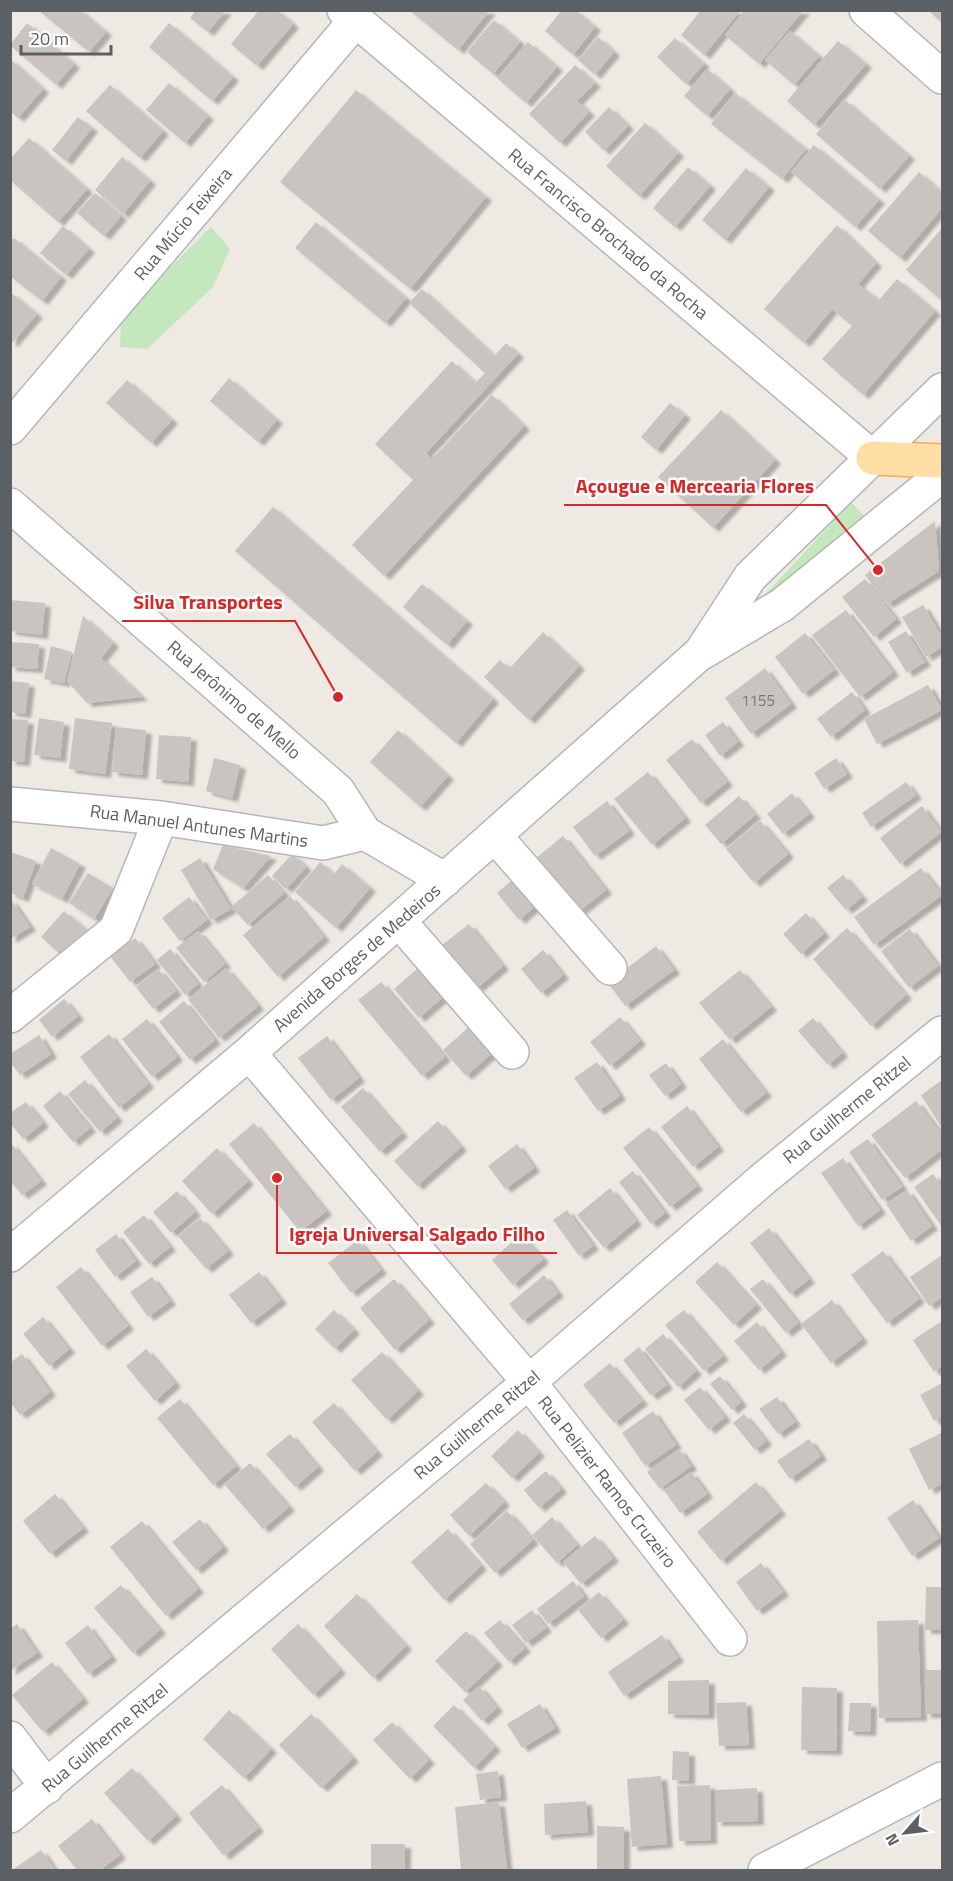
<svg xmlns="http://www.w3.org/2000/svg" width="953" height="1881" font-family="'Titillium Web',sans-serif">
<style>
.green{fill:#c5e7bd}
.building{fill:#c9c4bf;filter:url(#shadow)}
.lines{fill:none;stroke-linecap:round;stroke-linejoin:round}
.minor-casing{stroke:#b3b7ba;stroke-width:36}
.major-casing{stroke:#f9a951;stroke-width:36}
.minor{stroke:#fff;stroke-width:33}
.major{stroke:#ffdfa6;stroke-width:33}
.labels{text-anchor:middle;stroke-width:5;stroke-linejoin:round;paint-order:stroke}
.number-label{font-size:15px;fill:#76797b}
.street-label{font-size:18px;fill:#5a6064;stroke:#fff}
.leader{fill:none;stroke:#d62828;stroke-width:2}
.callout-dot{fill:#d62828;stroke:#fff;stroke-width:2}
.callout-label{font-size:20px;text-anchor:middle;font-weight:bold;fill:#d62828;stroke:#fff;stroke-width:5;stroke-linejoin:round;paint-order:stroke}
</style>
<defs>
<filter id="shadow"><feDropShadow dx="6" dy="4" stdDeviation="1.5" flood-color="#0004"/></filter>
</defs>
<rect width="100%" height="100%" fill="#eee9e2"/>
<!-- green -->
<path class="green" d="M211,227L230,249L213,287L147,349L120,347L121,316Z
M851,502L868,520L761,599Z"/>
<!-- building -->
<path class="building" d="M38,10H80L106,32L89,52Z
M196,10H226L208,32L190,18Z
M259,10H277L293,24L257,66L231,44Z
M409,10H490L458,50Z
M562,10H575L595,27L573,55L545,31Z
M701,10H741L704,55L681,35Z
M745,10H804L759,64L725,35Z
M928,10H942V23Z
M494,20L520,42L493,74L467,52Z
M27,23L74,64L56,85L10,45Z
M169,23L233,77L212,101L149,47Z
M790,31L819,56L794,85L765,60Z
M598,37L614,52L595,75L578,60Z
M675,38L704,64L686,84L657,57Z
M838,41L866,64L814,125L787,101Z
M528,42L557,67L526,103L497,78Z
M10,59L43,89L18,118L10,111Z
M575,65L595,83L577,101L589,112L560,143L529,114Z
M707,69L730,89L707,116L684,96Z
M169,83L208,116L185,143L146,110Z
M110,85L163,131L140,158L86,111Z
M356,90L486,197L410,289L280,182Z
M735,93L806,149L782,179L711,124Z
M845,100L909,156L880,189L816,134Z
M609,107L628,126L604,151L585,132Z
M78,117L92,128L66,161L52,150Z
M645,123L678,153L639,196L606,166Z
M29,138L87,189L58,222L10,180V159Z
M814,145L879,200L855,227L791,172Z
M122,157L150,181L123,214L95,190Z
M688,167L710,186L675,227L653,208Z
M746,168L769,187L725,240L702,220Z
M919,172L942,193V208L900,258L868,231Z
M95,193L121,216L104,236L77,213Z
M316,222L406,298L385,323L295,248Z
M837,225L876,263L858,284L879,300L897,279L935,311L863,395L822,359L852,326L832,309L804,343L764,309Z
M63,226L89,249L66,275L40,253Z
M942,228V301L906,270Z
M14,238L61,277L42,301L10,276V242Z
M422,289L494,356L506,343L518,354L426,453L432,459L492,395L524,426L384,576L352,545L413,480L375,444L452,361L475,383L485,373L409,303Z
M10,292L37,314L12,343L10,342Z
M229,378L277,420L258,442L210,401Z
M127,380L172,420L151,443L106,403Z
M670,403L685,415L656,450L641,437Z
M721,410L775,460L713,528L658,477Z
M273,507L493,699L456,743L235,551Z
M935,521L939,571L887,604L865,575Z
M865,579L896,619L874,637L842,597Z
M422,584L467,621L447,645L403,607Z
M10,600L45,603L42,635L10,631Z
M923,605L942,637V647L926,657L902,617Z
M846,610L893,672L860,697L812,635Z
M83,616L113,643L101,658L142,697L87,703L67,681Z
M906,631L925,662L907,673L888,642Z
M543,632L579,666L529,720L484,677L500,660L509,669Z
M805,633L834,670L803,694L775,657Z
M10,642L39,644L37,669L10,667Z
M51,646L72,652L64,683L44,679Z
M765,668L791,704L751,734L725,698Z
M10,681L29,683L25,714L10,712Z
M928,685L942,710L877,744L864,719Z
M852,692L865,710L831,737L817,719Z
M39,718L64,722L60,758L34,755Z
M75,718L112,723L105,774L69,769Z
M10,719L28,720L24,762L10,761Z
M723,722L738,742L720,756L705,735Z
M116,727L146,730L142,775L112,772Z
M398,730L448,776L420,807L370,762Z
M159,735L191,737L188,782L156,779Z
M692,739L727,782L701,803L666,760Z
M214,758L240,765L232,798L206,791Z
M836,758L847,774L824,789L814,773Z
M648,772L685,818L652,845L614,799Z
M906,782L916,795L871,827L862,813Z
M792,793L809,814L783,834L767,814Z
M739,796L755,815L721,844L705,825Z
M607,801L629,831L595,856L573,827Z
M922,806L941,832L900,864L880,838Z
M760,821L788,854L754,883L726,849Z
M563,836L606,890L573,916L530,863Z
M223,845L271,856L243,888L213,869Z
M51,848L80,864L62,899L32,884Z
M10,852L36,861L23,898L10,893Z
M292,854L306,867L286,889L272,876Z
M200,858L231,909L211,920L181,870Z
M320,862L334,874L342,864L370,888L336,928L295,892Z
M921,868L942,895L874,945L854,917Z
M88,873L113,888L94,919L69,903Z
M268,875L284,893L248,925L231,907Z
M518,875L540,902L519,920L497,893Z
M843,875L862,897L846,910L827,888Z
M290,896L324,937L278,977L243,935Z
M189,897L207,920L180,941L162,918Z
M10,898L30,927L10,939Z
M64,911L86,930L62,956L41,937Z
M806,913L824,933L801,954L783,934Z
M469,924L503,966L477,988L442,945Z
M847,928L906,995L871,1026L813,959Z
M910,929L938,966L909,988L881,951Z
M198,931L225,964L204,982L176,948Z
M135,938L155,964L130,982L110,956Z
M656,946L674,970L625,1006L608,983Z
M170,949L198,984L185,995L157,960Z
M543,950L563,975L541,993L521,969Z
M226,968L258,1006L219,1038L188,999Z
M418,968L443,997L419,1018L394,989Z
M158,969L176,991L153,1009L136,987Z
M740,970L771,1007L730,1040L699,1003Z
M381,982L445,1057L422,1076L358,1000Z
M64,999L78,1016L52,1037L39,1020Z
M184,1001L215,1040L190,1060L159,1022Z
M620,1017L640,1041L610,1066L590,1042Z
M813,1018L842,1053L828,1065L798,1031Z
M147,1019L177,1057L152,1077L122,1039Z
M470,1026L493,1052L466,1076L443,1050Z
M109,1034L148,1084L119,1108L80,1057Z
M39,1035L51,1054L20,1075L10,1062V1054Z
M327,1036L359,1078L331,1100L298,1058Z
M723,1039L766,1093L741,1112L699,1059Z
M597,1062L620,1096L598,1111L574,1078Z
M666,1063L681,1084L665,1096L649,1075Z
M85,1080L117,1118L100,1132L68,1094Z
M942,1080V1128L921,1095Z
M363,1088L402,1133L380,1152L341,1107Z
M60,1091L90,1128L73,1142L43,1106Z
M916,1101L942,1135V1149L905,1178L871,1135Z
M26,1102L43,1123L23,1139L10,1123V1113Z
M687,1106L718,1147L693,1167L661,1127Z
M438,1121L461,1147L417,1186L394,1161Z
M254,1123L326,1211L300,1232L229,1144Z
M649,1127L697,1186L670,1207L623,1148Z
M868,1139L902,1187L882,1200L849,1152Z
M10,1142L41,1181L22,1195L10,1181Z
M517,1144L534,1168L505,1189L488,1166Z
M217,1148L248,1181L212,1214L182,1181Z
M843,1158L880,1210L858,1226L821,1173Z
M633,1171L665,1213L651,1224L619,1182Z
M933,1174L942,1187V1227L914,1187Z
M610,1188L636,1221L604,1248L577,1215Z
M907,1190L932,1226L911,1241L886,1204Z
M177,1191L195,1212L171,1233L153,1212Z
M567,1210L593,1246L579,1256L553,1220Z
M144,1215L170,1247L149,1264L123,1232Z
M200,1218L228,1251L206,1269L178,1236Z
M769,1228L809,1279L790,1294L750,1243Z
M116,1234L136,1261L115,1277L95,1250Z
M521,1234L543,1259L513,1285L492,1260Z
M358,1240L381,1270L351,1293L328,1263Z
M883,1251L919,1299L887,1323L851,1275Z
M942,1255V1297L929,1306L910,1277Z
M717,1262L756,1305L734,1325L695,1282Z
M81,1267L128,1326L102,1346L56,1287Z
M259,1272L281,1300L251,1323L229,1295Z
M544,1275L558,1293L523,1321L509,1304Z
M152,1277L170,1301L148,1317L130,1292Z
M394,1279L429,1320L395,1350L360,1308Z
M763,1279L798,1323L786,1333L750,1289Z
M832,1300L862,1339L831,1363L801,1324Z
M334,1310L354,1330L335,1349L315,1329Z
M684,1310L723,1356L704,1371L665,1325Z
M43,1317L69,1349L49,1366L23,1334Z
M942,1321V1366L934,1372L913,1340Z
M757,1322L781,1352L759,1370L734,1341Z
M663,1334L696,1371L678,1387L645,1349Z
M639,1347L667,1385L651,1396L623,1360Z
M146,1349L175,1383L155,1401L126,1366Z
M382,1352L418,1391L387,1420L351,1380Z
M22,1354L50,1392L20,1415L10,1402V1363Z
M610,1363L642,1401L614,1423L583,1385Z
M720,1376L741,1402L732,1410L710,1384Z
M942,1383V1417L934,1421L920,1395Z
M700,1387L725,1417L709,1430L684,1400Z
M777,1397L795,1422L778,1434L759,1409Z
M180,1399L236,1466L213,1485L157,1418Z
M334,1403L377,1452L355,1471L312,1422Z
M653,1411L676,1445L645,1466L622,1433Z
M744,1414L766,1441L755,1450L733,1423Z
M518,1430L539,1453L512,1478L491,1456Z
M941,1433L942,1484L929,1490L909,1449Z
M290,1434L318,1467L295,1487L266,1454Z
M809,1439L821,1456L790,1479L777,1461Z
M679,1449L691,1466L660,1489L647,1472Z
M250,1463L289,1507L263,1529L225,1485Z
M546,1471L561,1489L539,1508L524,1490Z
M691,1472L707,1494L680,1513L664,1490Z
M756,1482L780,1511L721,1561L697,1532Z
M486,1483L504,1502L469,1536L450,1515Z
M55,1494L83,1528L50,1554L23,1521Z
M913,1500L939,1538L912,1556L887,1518Z
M507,1511L533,1540L495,1573L470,1544Z
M552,1517L577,1545L557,1563L532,1535Z
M200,1519L223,1547L196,1570L172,1542Z
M142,1521L198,1589L166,1616L110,1547Z
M448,1529L481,1566L444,1600L411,1562Z
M595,1536L613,1558L581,1584L563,1562Z
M761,1563L783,1592L757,1611L736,1582Z
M573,1581L584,1596L548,1624L537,1609Z
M121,1585L160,1630L133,1653L94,1608Z
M926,1587H942V1630H925Z
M599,1592L623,1620L601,1638L578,1610Z
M357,1594L406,1646L373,1678L324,1626Z
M532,1610L546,1628L526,1643L512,1625Z
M500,1620L525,1648L509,1662L484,1633Z
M918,1620L921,1717L879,1718L877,1621Z
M17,1624L37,1653L10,1671V1629Z
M298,1624L340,1670L313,1695L271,1649Z
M88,1625L111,1657L88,1674L65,1643Z
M466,1631L497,1662L465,1692L435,1661Z
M662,1635L678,1658L624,1696L608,1672Z
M52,1662L83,1699L43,1732L12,1695Z
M925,1670H942V1714H925Z
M709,1680V1715L668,1714V1681Z
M479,1686L497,1708L482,1721L463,1700Z
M802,1687L837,1688L836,1751L801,1750Z
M746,1702L749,1745L719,1746L716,1703Z
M850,1703H871L870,1732L848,1731Z
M540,1704L555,1728L522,1748L507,1724Z
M454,1705L495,1747L474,1768L433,1726Z
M229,1710L271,1749L244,1778L203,1739Z
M311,1714L353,1758L321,1788L279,1745Z
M392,1722L429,1760L410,1779L373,1740Z
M673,1751L689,1752V1781L672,1780Z
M132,1768L176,1816L148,1841L104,1793Z
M498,1771L501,1797L480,1800L476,1774Z
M661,1776L667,1844L632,1847L627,1779Z
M222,1785L258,1828L224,1856L189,1813Z
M710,1785L711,1840L679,1841L677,1786Z
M757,1788L758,1821L716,1822V1790Z
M586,1801L588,1832L545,1835L544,1804Z
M499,1802L507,1870H461L455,1807Z
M92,1819L120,1855L100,1870H77L58,1846Z
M597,1826L624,1827V1870H597Z
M371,1844H405V1870H371Z
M41,1850L55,1870H12Z"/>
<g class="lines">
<defs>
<path id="minor" d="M344,10L873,458
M866,10L942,77
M10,428L355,21
M10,505L338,791L365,833
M703,649L750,577L942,390
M10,804L161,818L323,843L365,833L445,880
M495,836L610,968
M399,921L512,1052
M10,1016L116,930L161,818
M249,1053L529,1382L730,1639
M10,1255L249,1053L698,655L782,605L942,475
M10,1738L47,1787
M10,1816L529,1382L763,1179L942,1033
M765,1870L942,1779"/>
<path id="major" d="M873,458L942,461"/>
</defs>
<!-- minor casing -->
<use href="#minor" class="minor-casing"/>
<!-- major casing -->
<use href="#major" class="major-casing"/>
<!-- minor -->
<use href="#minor" class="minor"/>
<!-- major -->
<use href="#major" class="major"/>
</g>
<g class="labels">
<!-- number labels -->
<g class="number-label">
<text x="758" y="706">1155</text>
</g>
<!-- street labels -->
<g class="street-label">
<text transform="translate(183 224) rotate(-50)" y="6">Rua Múcio Teixeira</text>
<text transform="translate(608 234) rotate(40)" y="6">Rua Francisco Brochado da Rocha</text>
<text transform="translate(234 700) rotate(41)" y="6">Rua Jerônimo de Mello</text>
<text transform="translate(199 826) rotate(8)" y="6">Rua Manuel Antunes Martins</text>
<text transform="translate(357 958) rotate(-41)" y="6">Avenida Borges de Medeiros</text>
<text transform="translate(847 1110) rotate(-39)" y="6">Rua Guilherme Ritzel</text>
<text transform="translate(477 1425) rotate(-40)" y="6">Rua Guilherme Ritzel</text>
<text transform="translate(607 1482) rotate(52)" y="6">Rua Pelizier Ramos Cruzeiro</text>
<text transform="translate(105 1738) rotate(-40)" y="6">Rua Guilherme Ritzel</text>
</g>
</g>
<!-- callouts -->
<path class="leader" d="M878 570L826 505H564M338 697L295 621H122M277 1178L277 1253H557"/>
<g class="callout-dot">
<circle cx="878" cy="570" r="6"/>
<circle cx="338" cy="697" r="6"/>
<circle cx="277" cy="1178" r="6"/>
</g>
<g class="callout-label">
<text x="695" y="493">Açougue e Mercearia Flores</text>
<text x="208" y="609">Silva Transportes</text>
<text x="417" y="1241">Igreja Universal Salgado Filho</text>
</g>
<!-- border -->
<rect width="953" height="1881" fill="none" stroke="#5a6064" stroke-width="24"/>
<!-- north arrow -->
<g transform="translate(905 1833) rotate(242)" stroke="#ffffff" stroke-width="4.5" paint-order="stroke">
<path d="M0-4.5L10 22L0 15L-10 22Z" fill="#5a6064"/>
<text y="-9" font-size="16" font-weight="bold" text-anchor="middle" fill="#5a6064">N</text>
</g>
<!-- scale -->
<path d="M21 45v9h90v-9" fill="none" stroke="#5a6064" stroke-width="3"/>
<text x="30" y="45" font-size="18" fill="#5a6064" stroke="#ffffff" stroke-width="4.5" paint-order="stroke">20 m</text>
</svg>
